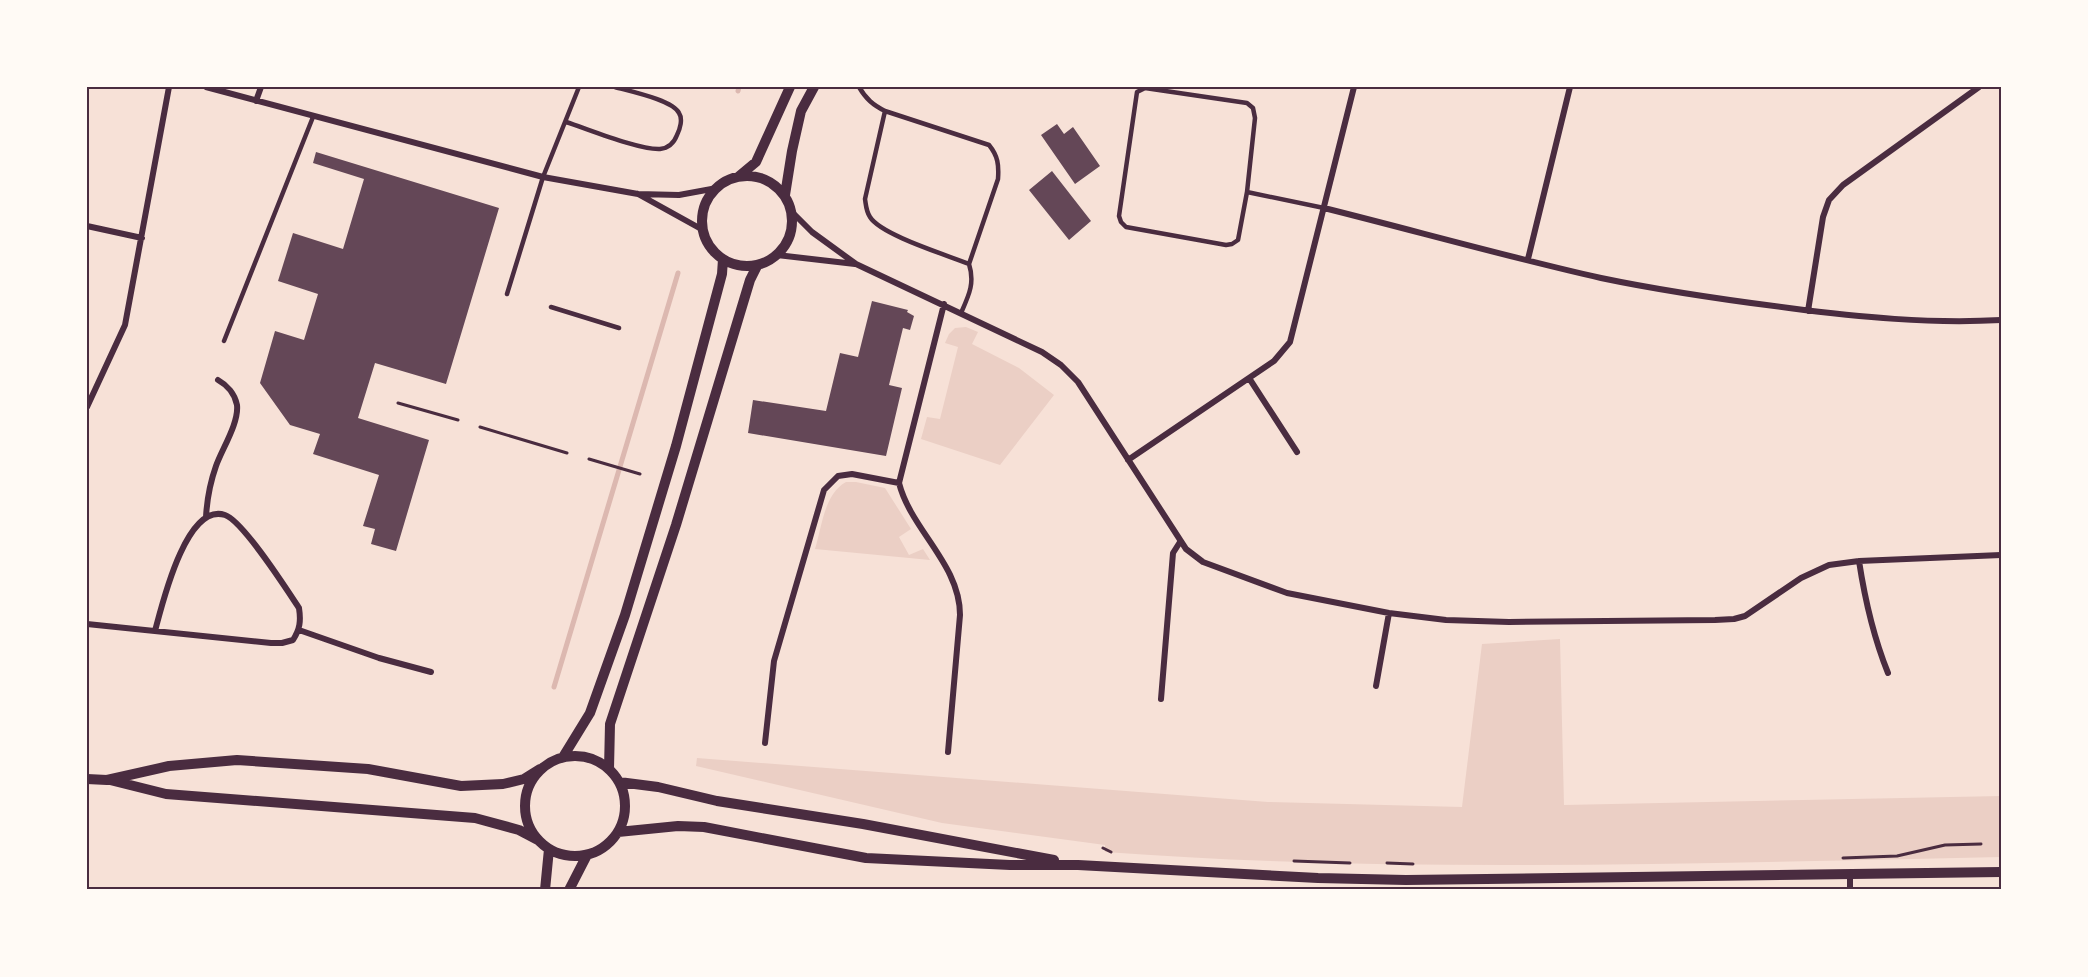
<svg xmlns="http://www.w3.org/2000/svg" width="2088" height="977" font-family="'Noto Serif',serif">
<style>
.green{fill:#ebcfc5}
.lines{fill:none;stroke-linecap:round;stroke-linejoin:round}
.stream{stroke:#dcb8b0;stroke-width:5}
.building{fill:#644757}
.path{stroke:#4a2c40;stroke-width:3}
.service{stroke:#4a2c40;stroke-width:4.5}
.minor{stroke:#4a2c40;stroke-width:6}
.tertiary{stroke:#4a2c40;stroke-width:10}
.neatline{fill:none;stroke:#4a2c40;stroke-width:2}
</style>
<rect width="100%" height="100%" fill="#f7e1d7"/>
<!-- green -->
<path class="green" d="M966,327L978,332L972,344L1019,368L1054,395L1000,465L921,439L927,417L940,419L958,347L945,343L949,334L955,328Z
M846,482H856L885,488L911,529L899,537L909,555L923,549L930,560L815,549C822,527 824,494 846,482Z
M1560,639L1564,805L2001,796V857C1702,863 1404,874 1105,852V845L942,823L696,766L697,758L1268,802L1462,807L1482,644Z"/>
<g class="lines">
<!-- stream -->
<path class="stream" d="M738,91L739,87
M554,687L678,273"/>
</g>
<!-- building -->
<path class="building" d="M1057,124L1064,134L1073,127L1100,166L1075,184L1041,135Z
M316,152L499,208L446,384L375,363L358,418L429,440L396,551L371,544L375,529L363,526L379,475L313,454L320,434L290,425L260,383L275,331L304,340L318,294L278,281L293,233L343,249L364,179L313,163Z
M1052,171L1091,221L1069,240L1029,190Z
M872,301L908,310L907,312L914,316L910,330L903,328L889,385L902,388L886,456L748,433L753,400L826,411L840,353L858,357Z"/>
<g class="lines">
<!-- path -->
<path class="path" d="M398,403L458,420
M480,427L567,453
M589,459L640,474
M1103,848L1111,852
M1843,858L1897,856L1945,845L1981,844
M1294,861L1350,863
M1387,863L1413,864"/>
<!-- service -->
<path class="service" d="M859,87C866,99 873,105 885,111L989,145C998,156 999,165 998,179L969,264C975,283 969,295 961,313
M885,111L865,199C866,205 866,211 870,217C881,235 947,255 969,264
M566,122C588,129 639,150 660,149C669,148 674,143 677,135C680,129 683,119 679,113C673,100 629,91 615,87
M1247,192L1255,118L1253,108L1247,103L1145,88L1137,92L1119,216L1121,222L1126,227L1226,245L1232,244L1238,240L1247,192L1324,208
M507,294L543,177L579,87
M551,307L619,328
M224,341L313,117"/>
<!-- minor -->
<path class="minor" d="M206,87L543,177L638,194L679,195L717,188
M256,101L261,87
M638,194L703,230
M1324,208C1416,231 1508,257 1601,278C1663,291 1726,300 1789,308C1859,317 1930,324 2001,320
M792,212L812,232L856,264L1042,352L1061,365L1078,382L1186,549L1203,562L1287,593L1389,613L1446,620L1509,622L1715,620L1734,619L1745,616L1801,578L1829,565L1859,561L2001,555
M87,226L142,238
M777,255L855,264
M1528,259L1570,87
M944,304L899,483C911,530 960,564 960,615L948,752
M1808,311L1823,217L1829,200L1843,185L1979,87
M1249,378L1297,452
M87,407L125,325L169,87
M1128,460L1274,361L1290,342L1354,87
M206,517C207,499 210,483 216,466C222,449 239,423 237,405C235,394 227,385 218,380
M1859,561C1865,600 1873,636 1888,673
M87,624L271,643H282L293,640C300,629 301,621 299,608C287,590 243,521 225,515C186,502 162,605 155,631
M299,630L379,658L431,672
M1376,686L1389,613
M1161,699L1173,553L1180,542
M765,743L774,661L824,490L838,476L852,474L899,483
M1850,875V890"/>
<!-- tertiary -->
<path class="tertiary" d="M702 221a45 45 0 1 1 90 0a45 45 0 1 1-90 0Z
M738,177L756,162L790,87
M785,195L792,151L801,111L814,87
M525 806a50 50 0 1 1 100 0a50 50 0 1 1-100 0Z
M563,757L590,713L625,615L676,446L722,274L723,259
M609,769L610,724L676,525L750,280L757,266
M87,779L107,780L169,766L237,760L368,769L461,786L503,784L524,779L540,769
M110,780L166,794L475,818L519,830L538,840
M619,782L658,787L717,801L863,824L1054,860
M618,832L678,826L704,827L866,858L1010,865H1078L1318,878L1406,880L2001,872
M545,890L549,849
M569,890L587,855"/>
</g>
<!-- border -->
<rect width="2088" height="977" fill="none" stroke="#fffaf5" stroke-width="177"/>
<rect x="88" y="88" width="1912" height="800" class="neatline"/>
</svg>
